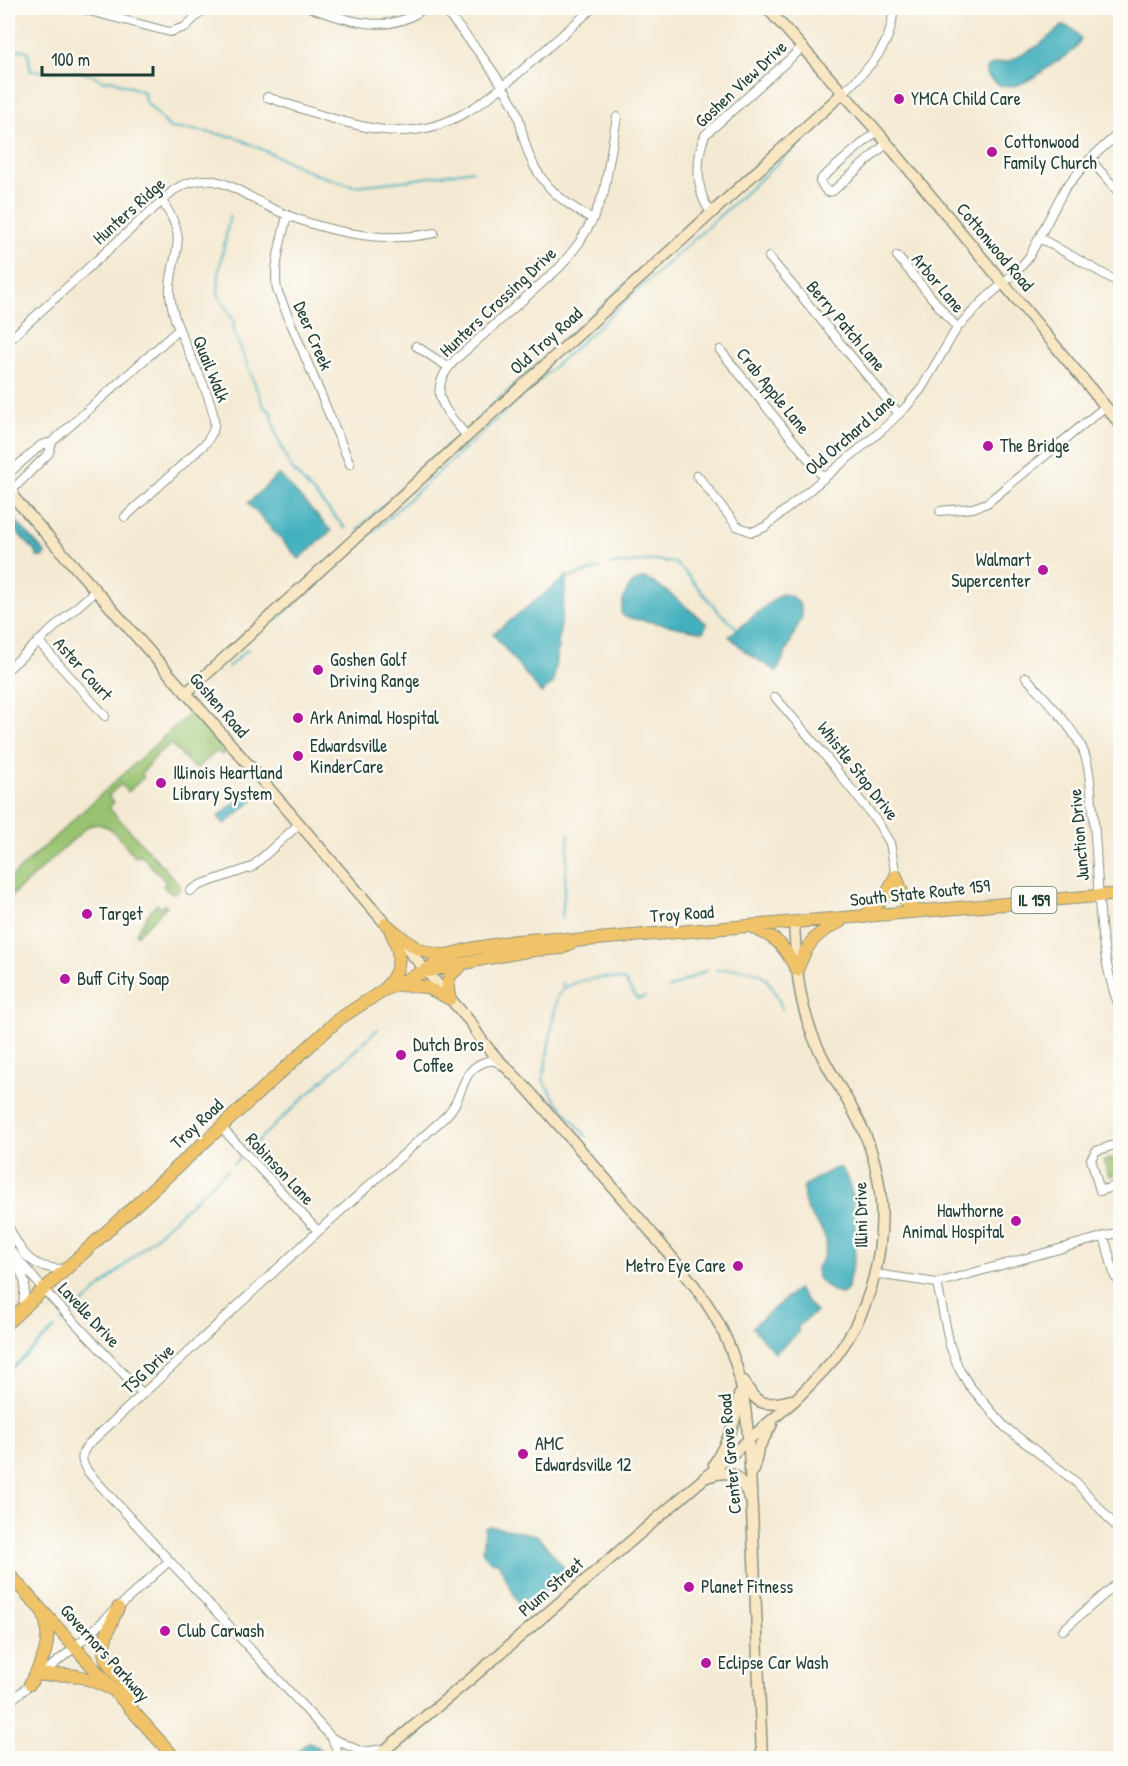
<svg xmlns="http://www.w3.org/2000/svg" width="1128" height="1766" font-family="'Patrick Hand',sans-serif">
<style>
.green{fill:#99c36f;stroke:#5c8052;stroke-width:1.5}
.water{fill:#42b0be;stroke:#307679;stroke-width:1.5}
.lines{fill:none;stroke-linecap:round;stroke-linejoin:round}
.stream{stroke:#42b0be;stroke-width:2}
.street-casing{stroke:#8a9383;stroke-width:10}
.secondary-casing{stroke:#8a9383;stroke-width:13}
.primary-casing{stroke:#8a9383;stroke-width:14}
.street{stroke:#fff;stroke-width:8}
.secondary{stroke:#f9e7c3;stroke-width:10}
.primary{stroke:#f0c369;stroke-width:12}
.poi-dot{fill:#b5179e;stroke:#fdfcf7;stroke-width:2}
.labels{text-anchor:middle;stroke-width:5;stroke-linejoin:round;paint-order:stroke}
.shield{fill:#fdfcf7;stroke:#62766e;stroke-width:1.5}
.shield-label{font-size:16px;font-weight:bold;fill:#1f3d34}
.street-label{font-size:18px;fill:#1f3d34;stroke:#fdfcf7}
.poi-label{font-size:18px;fill:#1f3d34;stroke:#fdfcf7;text-anchor:start}
</style>
<rect width="100%" height="100%" fill="#fdfcf7"/>
<filter id="ink" filterUnits="userSpaceOnUse"><feTurbulence type="fractalNoise" baseFrequency=".0167" numOctaves="2"/><feDisplacementMap in="SourceGraphic" scale="12" xChannelSelector="R" yChannelSelector="G"/><feConvolveMatrix kernelMatrix="1 2 1 2 8 2 1 2 1" color-interpolation-filters="sRGB"/></filter>
<filter id="wash" filterUnits="userSpaceOnUse"><feTurbulence type="fractalNoise" baseFrequency=".008" numOctaves="4" result="noise"/><feDisplacementMap in="SourceGraphic" scale="24" xChannelSelector="R" yChannelSelector="G"/><feGaussianBlur stdDeviation="1.35" result="paint"/><feColorMatrix in="noise" values="0 0 0 0 0 0 0 0 0 0 0 0 0 0 0 0 0 1.4 0 .05"/><feComposite in="paint" operator="in"/></filter>
<g filter="url(#wash)">
<rect width="100%" height="100%" fill="#f4e9d2"/>
<!-- green -->
<path class="green" d="M193,710L227,751L222,755L217,751L197,768L196,767L194,768L171,744L158,753L141,774L144,777L128,792L121,784L108,796L114,802L109,808L180,885L179,891L175,893L169,892L163,886L166,882L140,854L135,857C123,843 107,815 87,827L8,899V880Z
M157,904L161,908L165,905L167,906L137,935L136,933L151,910Z
M1120,1156V1174L1109,1176L1104,1161Z"/>
<!-- water -->
<path class="water" d="M1062,26C1072,26 1075,31 1081,39C1076,52 1063,57 1053,64C1034,78 1004,101 986,73V69L993,64L1010,61L1038,46Z
M279,474L331,531L299,559L248,503Z
M8,512L45,553L44,557H37V553L8,523Z
M567,576L553,684L541,693L493,634Z
M645,578L667,591L707,624L703,632L625,617L621,613C623,597 627,581 645,578Z
M782,594C795,596 802,603 802,616L777,672L746,652L729,636L777,597Z
M253,787L260,795L225,824L218,817Z
M836,1168H841C855,1185 858,1234 855,1256C853,1267 848,1277 848,1289L843,1294C832,1294 825,1285 817,1278L816,1269C847,1227 798,1226 804,1186C813,1179 826,1174 836,1168Z
M797,1289L816,1312L798,1326V1333L775,1353L752,1327Z
M489,1526L537,1535L567,1571L522,1611L498,1562L490,1561L483,1553L485,1528Z
M308,1742C316,1744 323,1750 325,1758H290Z"/>
<g class="lines">
<!-- stream -->
<path class="stream" d="M8,56C14,52 20,46 28,52L31,71L81,72L95,76L103,81L111,80L144,92L145,101L170,128L193,130L235,137L315,174L354,186L411,180L473,170
M230,215L219,271L218,294L234,322V332L264,407L271,412L277,437L291,468L345,528
M477,419L644,267
M357,530L449,444
M610,565L656,560L675,563L685,572L719,612L738,629
M567,578L600,568
M275,621L826,119
M228,667L248,649
M562,919L569,834
M716,970C756,966 768,970 782,1009
M562,982L563,989L557,997L543,1080L556,1101L587,1137
M563,989C578,979 607,974 625,981L637,999L645,997
M668,989L707,970
M248,1150L378,1029
M233,1164L242,1156
M73,1313L227,1170
M62,1323L65,1319
M8,1372L55,1328"/>
</g>
</g>
<g filter="url(#ink)">
<g class="lines">
<defs>
<path id="street" d="M78,8L170,32L185,27L205,8
M311,8C349,21 389,36 424,8
M443,8C468,38 494,69 513,104C520,116 521,130 525,143C535,180 560,202 593,219
M844,92C869,68 894,44 893,8
M267,97C302,109 340,123 377,129C441,140 483,104 528,65C550,46 571,27 593,8
M877,131L822,178L820,182L827,192L833,191L887,143
M1090,159L1120,194
M711,212C695,193 696,157 705,135L803,47
M287,215C282,239 273,265 277,290L350,464
M1040,238L1116,281
M897,256L957,328
M769,257L899,414
M8,341L174,190C209,168 232,187 263,204C277,211 291,217 306,222C346,235 392,242 434,233
M416,346L448,367
M720,350L824,478
M467,436C443,408 425,391 456,359L560,267L579,243L593,219L604,192L617,117
M8,474L41,445L52,442L178,330
M697,475L737,526L752,532L765,527L881,431L906,407L921,389L957,328L982,302L1018,270L1029,257L1065,188L1090,159L1120,132
M15,497L14,488L49,453L52,442
M940,511L973,508L987,503L1106,406
M125,517L206,443C209,438 213,433 214,427C218,404 181,342 174,315C172,307 169,296 170,288C173,247 190,242 162,201
M38,641L105,716
M8,669L96,590
M1026,677C1044,698 1066,719 1080,744C1091,763 1090,789 1093,811C1100,876 1095,947 1120,1009
M775,697L823,753L878,823L890,843L896,876
M190,891L200,885L252,867L299,824
M221,1127L318,1231
M1120,1143L1096,1151L1091,1159L1100,1191L1120,1184
M8,1226C23,1255 30,1269 65,1269
M1104,1236L1115,1277L1120,1282
M8,1247L43,1289L143,1394
M18,1265L25,1283L23,1308
M876,1274L937,1283L1120,1232
M937,1283L950,1346L959,1369L969,1385L1005,1427L1076,1482L1120,1531
M1063,1630L1120,1581
M43,1673L75,1647L169,1561
M8,1703L32,1683
M332,1738L362,1752L384,1749
M340,1758L332,1738L88,1472C79,1460 81,1451 91,1442L303,1245L446,1116C460,1101 459,1090 468,1075C474,1065 491,1056 500,1064"/>
<path id="secondary" d="M767,8L877,131L1120,424
M8,491L209,719L472,1024C485,1051 510,1069 530,1092C582,1152 636,1212 686,1275C708,1302 726,1332 736,1365C750,1412 749,1461 752,1509C756,1592 758,1675 762,1758
M186,693L844,92
M744,1381C756,1407 766,1406 791,1400
M714,1464C727,1442 737,1422 739,1395
M754,1470L758,1449L772,1424
M707,1477C734,1468 738,1475 750,1498
M375,1758L473,1677L795,1400C808,1387 821,1374 833,1360C883,1296 896,1207 864,1132C847,1094 820,1062 808,1022C797,990 796,957 794,923"/>
<path id="primary" d="M896,876L904,898L914,912
M864,917L886,895L896,876
M386,924C406,941 418,955 447,955
M752,927C779,939 783,945 797,970
M797,970C807,944 814,934 840,922
M429,971L488,958L533,950L562,948L574,941
M400,985L426,987L450,999
M386,987C402,969 402,953 391,932
M450,999C446,984 446,976 460,967
M8,1322L339,1019L382,991L425,971L447,955L470,949L516,941L554,938L574,941C756,925 938,909 1120,894
M8,1573L175,1758
M118,1608C113,1620 104,1635 104,1649C104,1667 122,1676 128,1690C131,1696 131,1704 132,1710
M42,1675C72,1673 82,1675 109,1688
M30,1684C43,1661 53,1641 44,1615"/>
</defs>
<!-- street casing -->
<use href="#street" class="street-casing"/>
<!-- secondary casing -->
<use href="#secondary" class="secondary-casing"/>
<!-- primary casing -->
<use href="#primary" class="primary-casing"/>
<!-- street -->
<use href="#street" class="street"/>
<!-- secondary -->
<use href="#secondary" class="secondary"/>
<!-- primary -->
<use href="#primary" class="primary"/>
</g>
</g>
<!-- markers -->
<g class="poi-dot">
<circle cx="899" cy="99" r="6"/>
<circle cx="992" cy="152" r="6"/>
<circle cx="988" cy="446" r="6"/>
<circle cx="1043" cy="570" r="6"/>
<circle cx="318" cy="670" r="6"/>
<circle cx="298" cy="718" r="6"/>
<circle cx="298" cy="756" r="6"/>
<circle cx="161" cy="783" r="6"/>
<circle cx="87" cy="914" r="6"/>
<circle cx="65" cy="979" r="6"/>
<circle cx="401" cy="1055" r="6"/>
<circle cx="1016" cy="1221" r="6"/>
<circle cx="738" cy="1266" r="6"/>
<circle cx="523" cy="1454" r="6"/>
<circle cx="689" cy="1587" r="6"/>
<circle cx="165" cy="1631" r="6"/>
<circle cx="706" cy="1663" r="6"/>
</g>
<g class="labels">
<!-- shield labels -->
<rect class="shield" x="1011.5" y="887" width="45" height="26" rx="4.5"/>
<g class="shield-label">
<text x="1034" y="906">IL 159</text>
</g>
<!-- street labels -->
<g class="street-label">
<text transform="translate(741 84) rotate(-43)" y="6">Goshen View Drive</text>
<text transform="translate(129 211) rotate(-42)" y="6">Hunters Ridge</text>
<text transform="translate(995 247) rotate(50)" y="6">Cottonwood Road</text>
<text transform="translate(938 283) rotate(50)" y="6">Arbor Lane</text>
<text transform="translate(498 302) rotate(-43)" y="6">Hunters Crossing Drive</text>
<text transform="translate(846 326) rotate(50)" y="6">Berry Patch Lane</text>
<text transform="translate(313 336) rotate(67)" y="6">Deer Creek</text>
<text transform="translate(546 341) rotate(-42)" y="6">Old Troy Road</text>
<text transform="translate(211 369) rotate(68)" y="6">Quail Walk</text>
<text transform="translate(773 391) rotate(51)" y="6">Crab Apple Lane</text>
<text transform="translate(850 435) rotate(-41)" y="6">Old Orchard Lane</text>
<text transform="translate(83 669) rotate(48)" y="6">Aster Court</text>
<text transform="translate(219 705) rotate(49)" y="6">Goshen Road</text>
<text transform="translate(858 771) rotate(52)" y="6">Whistle Stop Drive</text>
<text transform="translate(1079 835) rotate(-95)" y="6">Junction Drive</text>
<text transform="translate(920 893) rotate(-6)" y="6">South State Route 159</text>
<text transform="translate(682 914) rotate(-4)" y="6">Troy Road</text>
<text transform="translate(197 1124) rotate(-43)" y="6">Troy Road</text>
<text transform="translate(280 1169) rotate(47)" y="6">Robinson Lane</text>
<text transform="translate(861 1215) rotate(-91)" y="6">Illini Drive</text>
<text transform="translate(89 1315) rotate(47)" y="6">Lavelle Drive</text>
<text transform="translate(148 1369) rotate(-43)" y="6">TSG Drive</text>
<text transform="translate(730 1454) rotate(-95)" y="6">Center Grove Road</text>
<text transform="translate(551 1587) rotate(-41)" y="6">Plum Street</text>
<text transform="translate(105 1653) rotate(48)" y="6">Governors Parkway</text>
</g>
<!-- poi labels -->
<g class="poi-label">
<text x="911" y="105">YMCA Child Care</text>
<text x="1004" y="148">Cottonwood<tspan x="1004" dy="21">Family Church</tspan></text>
<text x="1000" y="452">The Bridge</text>
<text x="1031" y="566" text-anchor="end">Walmart<tspan x="1031" dy="21">Supercenter</tspan></text>
<text x="330" y="666">Goshen Golf<tspan x="330" dy="21">Driving Range</tspan></text>
<text x="310" y="724">Ark Animal Hospital</text>
<text x="310" y="752">Edwardsville<tspan x="310" dy="21">KinderCare</tspan></text>
<text x="173" y="779">Illinois Heartland<tspan x="173" dy="21">Library System</tspan></text>
<text x="99" y="920">Target</text>
<text x="77" y="985">Buff City Soap</text>
<text x="413" y="1051">Dutch Bros<tspan x="413" dy="21">Coffee</tspan></text>
<text x="1004" y="1217" text-anchor="end">Hawthorne<tspan x="1004" dy="21">Animal Hospital</tspan></text>
<text x="726" y="1272" text-anchor="end">Metro Eye Care</text>
<text x="535" y="1450">AMC<tspan x="535" dy="21">Edwardsville 12</tspan></text>
<text x="701" y="1593">Planet Fitness</text>
<text x="177" y="1637">Club Carwash</text>
<text x="718" y="1669">Eclipse Car Wash</text>
</g>
</g>
<!-- margin -->
<rect width="1128" height="1766" fill="none" stroke="#fdfcf7" stroke-width="30"/>
<!-- scale -->
<path d="M42 66v9h111v-9" fill="none" stroke="#1f3d34" stroke-width="3"/>
<text x="51" y="66" font-size="18" fill="#1f3d34" stroke="#fdfcf7" stroke-width="4.5" paint-order="stroke">100 m</text>
</svg>
